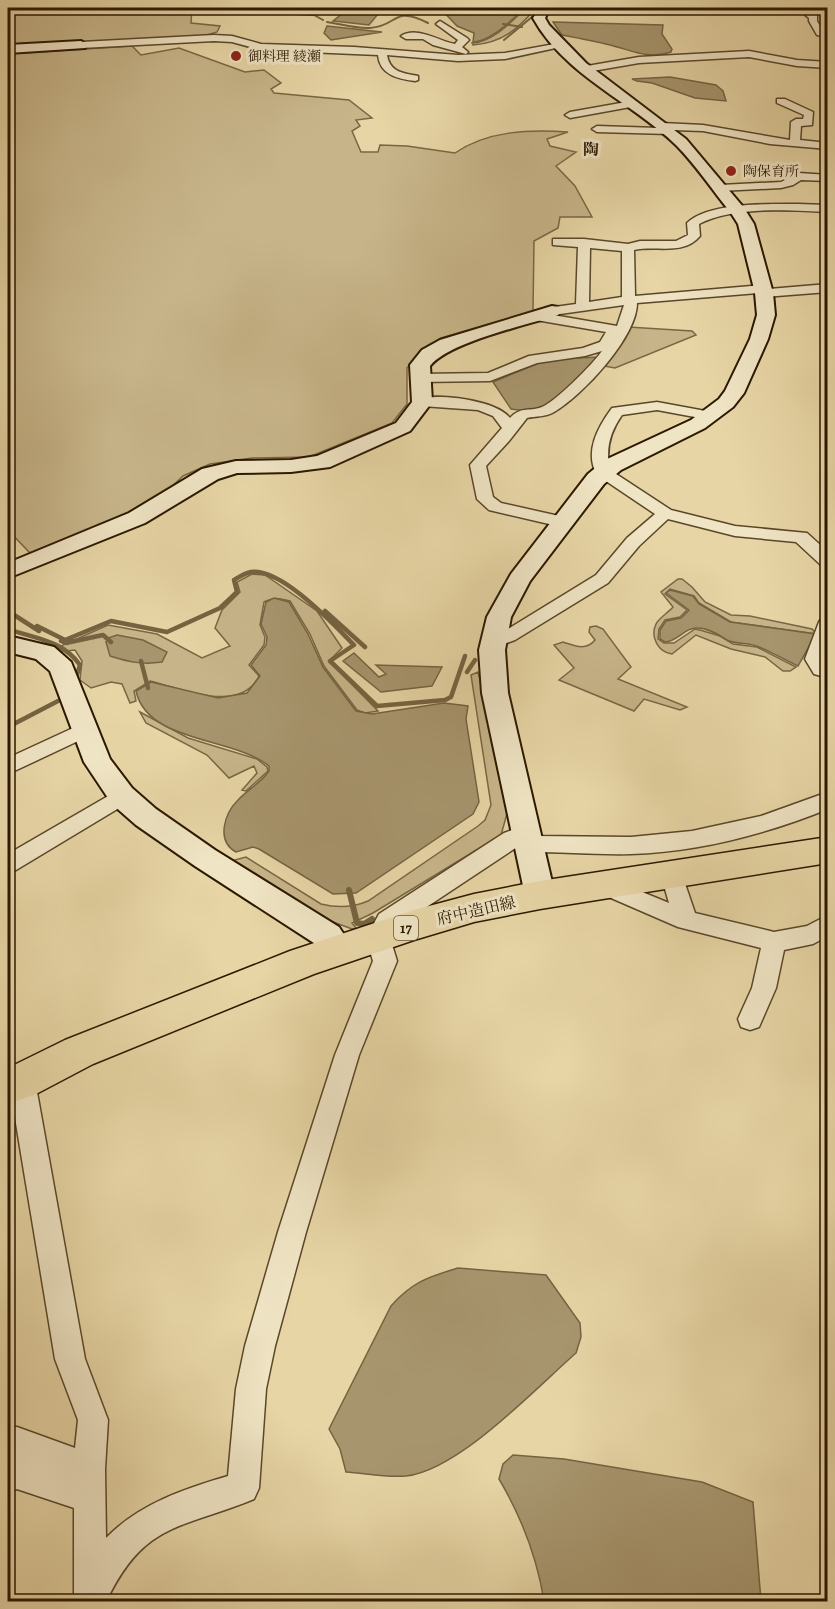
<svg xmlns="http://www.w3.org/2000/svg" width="835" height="1609" font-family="Alegreya,'Noto Serif JP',serif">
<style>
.green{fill:#c7b589;stroke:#796644;stroke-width:1.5}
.water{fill:#a7956d;stroke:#756341;stroke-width:1.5}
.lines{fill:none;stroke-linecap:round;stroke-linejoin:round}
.stream-far2{stroke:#756341;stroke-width:2}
.stream-far1{stroke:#756341;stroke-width:4.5}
.stream{stroke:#756341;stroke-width:6}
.street-casing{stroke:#5a4729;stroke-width:3}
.secondary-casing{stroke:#2b1800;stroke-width:4}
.primary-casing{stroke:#2b1800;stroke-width:3}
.street{fill:#efe4c4;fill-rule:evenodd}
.secondary{fill:#efe4c4;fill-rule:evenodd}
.primary{fill:#e7d5a5;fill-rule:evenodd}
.poi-dot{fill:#8f2418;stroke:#efe4c4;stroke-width:2}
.labels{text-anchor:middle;stroke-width:6;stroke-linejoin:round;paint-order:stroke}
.far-poi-label{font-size:14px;fill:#2b1800;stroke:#efe4c4;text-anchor:start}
.shield{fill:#efe4c4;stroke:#66553b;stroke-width:1.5}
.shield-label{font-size:15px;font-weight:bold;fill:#2b1800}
.far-quarter-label{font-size:16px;font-weight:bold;fill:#2b1800;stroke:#efe4c4}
.street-label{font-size:16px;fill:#2b1800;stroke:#efe4c4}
</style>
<rect width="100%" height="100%" fill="#e7d5a5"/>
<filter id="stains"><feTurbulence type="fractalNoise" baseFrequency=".00333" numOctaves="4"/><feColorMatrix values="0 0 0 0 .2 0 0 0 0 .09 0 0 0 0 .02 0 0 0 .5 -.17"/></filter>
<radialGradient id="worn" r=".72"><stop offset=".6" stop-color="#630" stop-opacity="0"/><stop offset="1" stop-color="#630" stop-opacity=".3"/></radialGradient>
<!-- green -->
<path class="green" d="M8,8H192L191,23L220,26L217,32L204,36L8,47Z
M526,8H536C518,29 502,43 473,45L472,43C493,42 511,22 526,8Z
M132,46L141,55L179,48L245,72L264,70L281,83L271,89L274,93L349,100L372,118L356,120L360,126L352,131L361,152H378L380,145L407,146L455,153C487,131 529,129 568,132L547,139L550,146L576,152L556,166L575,186L592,217H560L558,228L534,241L533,311L441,338L420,351L407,368V404L392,423L309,457L252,458L210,464L183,476L156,502L30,553L8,530V54Z
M628,327L692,331L696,335L615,368L604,366Z
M252,574L265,575L317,611L342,648L329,661L378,711L365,713L357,710L324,666L310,634L290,601C279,598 274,597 264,602L260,625L265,637L264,645L249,665L259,676C240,715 181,688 150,681L134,691L136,701L130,703L122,684L111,682L91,688L80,680L82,661L75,650L56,652L54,649L108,625L157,634L202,658L230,646L215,628L222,610L240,592L237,582Z
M678,579H682L692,587L705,602L731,615L750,616L812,629L817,634L731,622L699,603L694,596L670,589L665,594L687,610L680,617L665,620L659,629L658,639L664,643H674L695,629L700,630L720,636L733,644L757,647L796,667L790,671H783L765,657L731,649L696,635L672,654C658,652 650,637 656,624C659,618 669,612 673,607L661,592Z
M596,626L603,629L631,667L618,679L687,707L680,710L644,699L634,711L559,680L574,668L554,645L563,642C575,646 586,651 595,640L589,632L590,627Z
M478,672L510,803L501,835L373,913L352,923L356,928L352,929L325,919L231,861L246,857L321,904C337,908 352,908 368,901L478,826L485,820L491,805L471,675Z
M140,712L188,738L257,759L267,767L268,771L246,791L242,790L257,773L254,766L229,778L207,755L146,723Z"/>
<!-- water -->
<path class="water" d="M327,8H383L369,25L333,21L343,13Z
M440,8H525C511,20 492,41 473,42L474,33L457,26Z
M553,22L663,25L662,34L672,49L671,52C648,60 631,50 610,45C594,41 578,38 562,35Z
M327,26L382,32L331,40L324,33Z
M670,77L716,85L723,91L726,101L695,98L652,83L637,81L632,79Z
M598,357L594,366L546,407L526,411L511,409L493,382L539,363L559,359Z
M670,590L693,596L699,604L730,622L816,634L798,666C785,660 772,652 759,647C749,642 737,645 727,640C719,635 708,628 698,628C685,627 677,642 665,642L660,639V630L666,621L681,618L689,610L666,593Z
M274,598L289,602L308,634L323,667L356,711L372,714L444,703L468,706L466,719L479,802L473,814L356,893L333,894L259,849L253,847L236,852C216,841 224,814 238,800C248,789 261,783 269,771V766C234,737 147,743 136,691L151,682L218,698L247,693L260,676L251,665L266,645L267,637L261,624L266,602Z
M117,635L143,640L167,652L162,662C142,665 129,662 110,656L106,642L108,638Z
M354,653L379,677L386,674L376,665L442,667L432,686L381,692L343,661Z
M458,1268L546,1275L580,1323L581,1337L576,1353C535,1389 459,1470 406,1476C387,1478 364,1473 346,1472L340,1449L329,1429L391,1306C412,1282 428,1277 458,1268Z
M513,1455L564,1459L702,1482L753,1502L761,1601H544C537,1557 522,1518 499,1479L503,1464Z"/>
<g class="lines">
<!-- stream-far2 -->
<path class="stream-far2" d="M259,12L314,15L323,20
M327,22C341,24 356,29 370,28C399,26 392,5 428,23
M503,24L522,27
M504,40L532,17"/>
<!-- stream-far1 -->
<path class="stream-far1" d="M8,611L39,631
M325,611L365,647
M37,626L65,640L111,621L167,632L220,608L237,592L234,580C239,577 245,573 251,572C282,568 334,625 354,645L330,661L377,706L445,700L451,697L465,656
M8,629C36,639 62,640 80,665L75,681
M61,641L66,643L103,635L111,642
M141,661L148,688
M467,672L475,660
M8,727L58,701"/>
<!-- stream -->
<path class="stream" d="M349,890L357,923L364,924L372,919"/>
<defs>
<path id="street" d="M797,8H806L817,15V21L823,31H828V37L817,35L809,21V18Z
M440,21L467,38L469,40L462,47L468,52L466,54L433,45L423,39H406L401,36C417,26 438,41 455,44L458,40L436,24Z
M214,35L232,36L261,44L354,47L458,55L505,53L560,43L565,46L505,59L458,61L387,55C390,73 404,73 418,76V80L415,81C398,79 380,75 378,55L261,50L232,42L214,41L81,48L76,45L81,42Z
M749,51L797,60L828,62V68L797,66L749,57L639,63L587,72L582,69L587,66L639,57Z
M777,99H785L813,112L812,125L801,126L800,140L828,143V149L770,144L703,131L673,130V133L669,134L597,132L592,129L597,126L658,128V124L662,123L703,125L790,140L791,122L796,119H803L804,115L777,103Z
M632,101L637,104L636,106L570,118L565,115L570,112Z
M799,173L828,175V181L801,180L793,185L781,188L720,191L714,188L720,185L781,182Z
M798,204L828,205V212C790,210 732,206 699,224L700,236C683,256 657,245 634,250L635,296L763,285L769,289L828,284V292L764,297L758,293L637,303C637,337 582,396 554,412C547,417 535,416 527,418L509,441L486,466L493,497L501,503L568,518L570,522L568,526L562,527L489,510L477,499L470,465L502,428L493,416L478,410L422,406L415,402L417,399C439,393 496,400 510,418C522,405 530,413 544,406C559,398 592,365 602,351L585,356L537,363L490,381L420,382L413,378L420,374L488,373L529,356L583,348L600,342L606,332L536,320L529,316L536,312L548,314L545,311L547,308L576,304L578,247L553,245V239H584L628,244L640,241H676L688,235L687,223C708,202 769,204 798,204ZM590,248L622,251V297L589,302ZM624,305L617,326L553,315Z
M657,402L711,412L718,416L711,420L657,410L622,415C610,432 605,449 610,470L671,510L735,526L807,533L828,552V567L822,566L796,542L735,536L668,519L639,546L608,583L515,640L493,648L486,646L484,642L486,638L503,632L596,575L627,538L655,514L597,475C584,452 598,427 612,408Z
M828,616V648L824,659L828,664V678L814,674L805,659L819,622L822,618Z
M86,722L93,724L96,729L93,734L8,774V758Z
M122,788L129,790L132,796L129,802L16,870L8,872V854Z
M828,792V809C766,834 698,852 631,854C597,855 564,852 530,852L522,850L520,845L395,928L390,938L397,961L359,1055L306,1232L275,1346L266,1389L259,1488L254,1499C182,1529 144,1521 106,1602H71L74,1595V1508L17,1489L8,1493V1459L12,1457L8,1456V1426L17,1427L75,1448L78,1420L55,1359L9,1081L13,1073L22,1069L31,1073L35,1081L85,1359L108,1420L105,1469L106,1538C139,1504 184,1489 228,1476L236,1389L245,1346L278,1232L335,1055L373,961L366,938L379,914L504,833L528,824L536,826L539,832L537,836L631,837L692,831L761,816Z
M672,866L680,869L695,913L774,932L807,926L828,915V936L813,944L784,950L776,988L759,1027L750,1030L741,1027L738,1019L752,988L761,948L678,927L595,891L592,885L595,879L603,876L669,903L661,875L664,869Z"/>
<path id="secondary" d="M540,8H550L545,18L549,25L586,63L686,139L744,208L754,224L773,293L775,315L768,339L744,393L733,407L705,428L621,470L604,484L530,581L511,617L505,650L508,693L555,895L551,904L540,907L529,904L525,895L482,693L479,650L487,617L511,574L588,474L605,460L691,420L719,399L725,391L750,339L757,315L755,293L738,224L731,213C713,191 696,165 676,145C632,102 564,75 533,18Z
M81,41L87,45L85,48L8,53V45Z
M552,306L558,307L561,311L558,315C527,325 449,342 430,366L432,402L410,431L330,467L291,472L237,473L218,479L145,523L8,578V563L129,513L202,469L236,461L291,460L317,456L396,423L412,402L410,365L422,350L440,340Z
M8,636L54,647L71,662L110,759L132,788L156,809L215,850L339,927L354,950L349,959C332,965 327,959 317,945L195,866L136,825L112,804L84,762L50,671L36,659L8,652Z"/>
<path id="primary" d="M828,837V863L540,909L474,922L414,940L314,974L93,1064L36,1094L8,1104V1068L65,1040L290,951L414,910L474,894L540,881Z"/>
</defs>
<!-- street casing -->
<use href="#street" class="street-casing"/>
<!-- secondary casing -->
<use href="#secondary" class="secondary-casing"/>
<!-- primary casing -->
<use href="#primary" class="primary-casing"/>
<!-- street -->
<use href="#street" class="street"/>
<!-- secondary -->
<use href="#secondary" class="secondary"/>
<!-- primary -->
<use href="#primary" class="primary"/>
</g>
<!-- markers -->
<g class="poi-dot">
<circle cx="236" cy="56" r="6"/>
<circle cx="731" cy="171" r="6"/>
</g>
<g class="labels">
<!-- far-poi labels -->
<g class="far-poi-label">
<text x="248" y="61">御料理 綾瀬</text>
<text x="743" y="176">陶保育所</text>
</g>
<!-- shield labels -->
<rect class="shield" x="394" y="916" width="24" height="24" rx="4.5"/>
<g class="shield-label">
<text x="406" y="933">17</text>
</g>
<!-- far-quarter labels -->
<g class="far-quarter-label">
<text x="591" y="155">陶</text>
</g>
<!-- street labels -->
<g class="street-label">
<text transform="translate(476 910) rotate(-13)" y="6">府中造田線</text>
</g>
</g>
<!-- margin -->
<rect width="835" height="1609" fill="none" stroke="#e7d5a5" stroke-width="30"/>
<rect x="9" y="9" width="817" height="1591" fill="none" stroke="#2b1800" stroke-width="3"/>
<rect x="15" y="15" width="805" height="1579" fill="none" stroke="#2b1800" stroke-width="1.5"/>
<rect width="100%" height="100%" filter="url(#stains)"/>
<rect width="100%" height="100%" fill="url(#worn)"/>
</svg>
